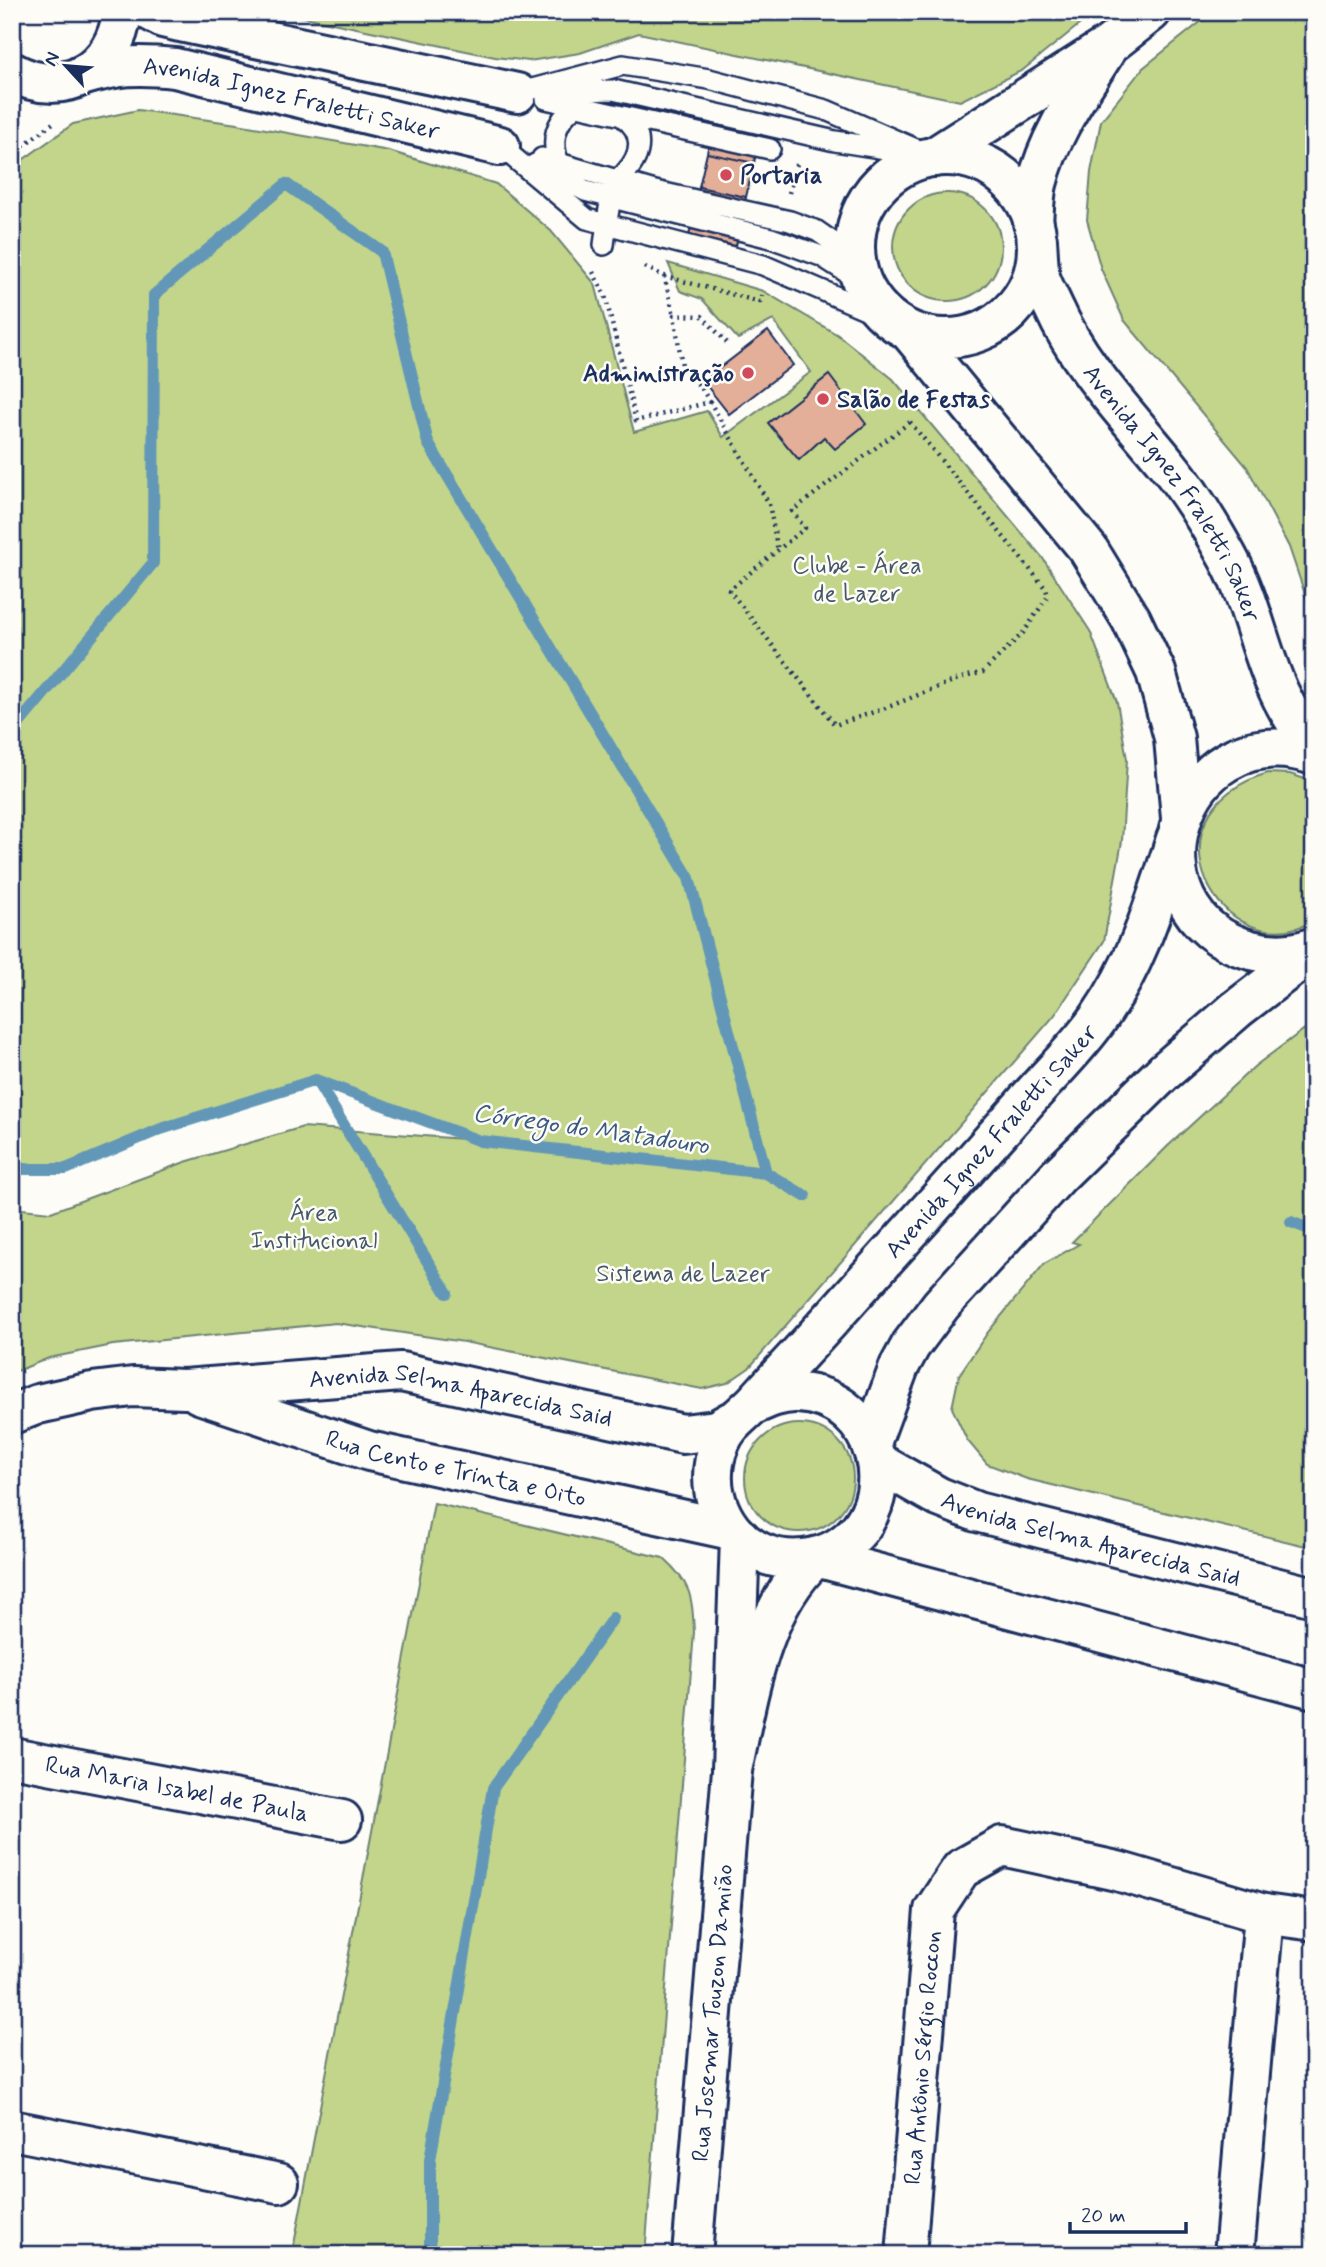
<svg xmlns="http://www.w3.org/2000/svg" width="1326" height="2267" font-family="Mynerve,sans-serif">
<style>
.green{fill:#c2d58b;stroke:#6e8274;stroke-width:2}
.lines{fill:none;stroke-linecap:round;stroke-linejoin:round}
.stream{stroke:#6297b7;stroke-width:12}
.building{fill:#e4af98;stroke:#1b2f5e;stroke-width:2}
.service-casing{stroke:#1b2f5e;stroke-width:24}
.minor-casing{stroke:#1b2f5e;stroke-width:44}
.path{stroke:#1b2f5e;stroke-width:4.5;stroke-dasharray:2 5;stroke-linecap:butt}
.service{stroke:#fdfcf7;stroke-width:19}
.minor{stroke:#fdfcf7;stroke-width:38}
.poi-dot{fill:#d1495b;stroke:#fdfcf7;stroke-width:2.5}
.labels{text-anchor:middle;stroke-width:5;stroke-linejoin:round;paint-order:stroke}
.street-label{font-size:24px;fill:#1b2f5e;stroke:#fdfcf7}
.poi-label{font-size:24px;font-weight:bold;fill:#1b2f5e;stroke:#fdfcf7;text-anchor:start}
.park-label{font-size:24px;fill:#455869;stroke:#fdfcf7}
.water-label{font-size:26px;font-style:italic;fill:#395a83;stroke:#fdfcf7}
</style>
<rect width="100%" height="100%" fill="#fdfcf7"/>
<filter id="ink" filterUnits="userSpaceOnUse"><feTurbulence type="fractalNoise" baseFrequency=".0143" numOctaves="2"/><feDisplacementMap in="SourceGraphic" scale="14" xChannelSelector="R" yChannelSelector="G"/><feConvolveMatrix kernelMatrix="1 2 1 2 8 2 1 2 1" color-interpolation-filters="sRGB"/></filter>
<g filter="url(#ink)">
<!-- green -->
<path class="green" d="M280,12H1095L1023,70L960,101L639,33L580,53L529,61L495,57Z
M1213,12H1314V621L1289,547L1247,467L1124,320L1101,269L1087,220L1091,172L1101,121L1143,68Z
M138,110L237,124L389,151L496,184L551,231L595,284L634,432L707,411L723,437L811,372L773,320L738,339L702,299L680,291L668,263L763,291L838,335L893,379L1042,557L1090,631L1117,702L1127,759L1122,841L1104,941L1054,1016L749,1368L727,1383L702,1389L464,1342L336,1323L113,1345L49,1358L12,1373V1208L51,1212L185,1162L303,1127L477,1140L319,1078L161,1129L66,1169H12V176L24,159L73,124Z
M893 247a54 54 0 1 1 108 0a54 54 0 1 1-108 0Z
M1268,773L1290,774L1314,782V921C1220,971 1136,813 1268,773Z
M1314,1022V1548L1027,1479L987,1464L967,1440L952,1408L959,1375L988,1332L1044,1264L1079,1244L1072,1242L1167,1147L1255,1066Z
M745 1478a54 54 0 1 1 108 0a54 54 0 1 1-108 0Z
M434,1503L663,1558C691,1583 692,1595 694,1632L645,2255H292Z"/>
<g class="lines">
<!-- stream -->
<path class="stream" d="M12,732L153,563L154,295L286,184L382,252L428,443L689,878L766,1173
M316,1080L447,1293
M12,1169H66L161,1129L316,1080L480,1141L766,1173L805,1196
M1291,1222L1314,1231
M430,2255V2160L493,1788L613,1618"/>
</g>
<!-- building -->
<path class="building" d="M717,104L764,114L754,163L707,153Z
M707,153L754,163L746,197L699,187Z
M699,187L746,197L736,246L689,236Z
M768,331L793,365L729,414L703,381Z
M829,375L866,424L835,449L824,437L799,460L768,423Z"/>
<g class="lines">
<defs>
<path id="service" d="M553,92L613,90L835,141L905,152
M517,93L623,65L709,79L826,110L934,157
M546,99L770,149
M500,146L587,219L763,265L891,320
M542,158L655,191L790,221L817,231L856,258
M559,163C550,141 555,121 576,106
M535,164L585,191L771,238L821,256L846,272L865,289
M604,245C606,231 610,190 617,180C619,177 623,176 625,173C643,154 644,132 623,117"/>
<g id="minor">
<path d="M152,12L163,18L180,22L517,93"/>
<path d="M12,72C64,101 116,69 122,12"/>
<path id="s1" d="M81,76C119,65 136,64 175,68L500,146"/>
<circle cx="946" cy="247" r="91"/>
<path d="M934,157L1109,45L1151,12"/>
<path d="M1033,223C1034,210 1034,197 1037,184C1049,135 1078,95 1105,52"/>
<path id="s2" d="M1037,240C1038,252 1038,265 1040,277C1043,287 1049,297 1053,306C1080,367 1126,413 1167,464C1191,493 1210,525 1228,558C1262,620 1262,690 1314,744"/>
<path d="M909,331L1088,549L1131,619L1156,672L1174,738L1181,818"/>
<path d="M1314,755C1175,710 1119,915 1251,950C1271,955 1294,955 1314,947"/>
<path id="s3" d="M199,1394L369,1451L731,1530"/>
<path id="s4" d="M751,1406C766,1399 781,1392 798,1393C879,1397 907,1503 839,1547C819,1560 790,1563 767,1555C722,1538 701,1487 720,1443C727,1424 743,1415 756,1401C781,1373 807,1346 832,1318C895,1247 960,1177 1023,1105C1047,1077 1080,1046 1100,1016C1139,960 1155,902 1176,839"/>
<path id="s5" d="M12,1414L38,1404L92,1392L133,1387L184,1389L401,1372L683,1434L716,1430L732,1421"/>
<path d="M871,1443L899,1367L911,1345L941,1305L1058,1176L1164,1072L1237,1009L1314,950"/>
<path id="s6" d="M877,1462L939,1497L977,1512L1314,1597"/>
<path id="s7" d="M12,1757L342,1820"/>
<path d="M732,1770C748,1697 759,1610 816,1557L1314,1689"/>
<path d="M12,2130L279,2183"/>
<path id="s8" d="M692,2255L732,1770L740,1538"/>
<path id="s9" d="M906,2255L934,1910L961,1869L1002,1846L1117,1871L1264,1914L1314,1921"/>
<path d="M1234,2255L1264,1914"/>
</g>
</defs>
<!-- service casing -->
<use href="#service" class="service-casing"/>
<!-- minor casing -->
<use href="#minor" class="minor-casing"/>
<!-- path -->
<path class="path" d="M12,154L53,123
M789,193L797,164
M645,267L664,276L760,302L762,295
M593,272L605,295L636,421L710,402L769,504L778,551
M664,276L674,315
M710,402L700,386L683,372L674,315L702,316L730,346
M910,422L1046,589L1048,596L1024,632L983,672L958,679L883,709L835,725L729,590L805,528L792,511Z"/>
<!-- service -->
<use href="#service" class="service"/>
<!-- minor -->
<use href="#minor" class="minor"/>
</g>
</g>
<!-- markers -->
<g class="poi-dot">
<circle cx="726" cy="175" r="7"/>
<circle cx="748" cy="373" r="7"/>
<circle cx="823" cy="399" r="7"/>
</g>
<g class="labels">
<!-- street labels -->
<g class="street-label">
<text dy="8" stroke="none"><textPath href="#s1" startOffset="215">Avenida Ignez Fraletti Saker</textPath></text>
<text dy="8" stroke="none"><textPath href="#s2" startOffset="292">Avenida Ignez Fraletti Saker</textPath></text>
<text dy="8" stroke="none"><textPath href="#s4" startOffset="877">Avenida Ignez Fraletti Saker</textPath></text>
<text dy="8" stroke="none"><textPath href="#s5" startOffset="455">Avenida Selma Aparecida Said</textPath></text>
<text dy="8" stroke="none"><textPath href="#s3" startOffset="268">Rua Cento e Trinta e Oito</textPath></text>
<text dy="8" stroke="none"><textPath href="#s6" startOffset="229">Avenida Selma Aparecida Said</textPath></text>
<text dy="8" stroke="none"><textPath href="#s7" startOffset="168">Rua Maria Isabel de Paula</textPath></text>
<text dy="8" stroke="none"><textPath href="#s8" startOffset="243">Rua Josemar Touzon Damião</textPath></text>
<text dy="8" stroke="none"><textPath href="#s9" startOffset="198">Rua Antônio Sérgio Roccon</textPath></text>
</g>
<!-- poi labels -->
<g class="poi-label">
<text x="740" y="183">Portaria</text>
<text x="734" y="381" text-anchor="end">Administração</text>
<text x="837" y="407">Salão de Festas</text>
</g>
<!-- park labels -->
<g class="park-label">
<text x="857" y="573">Clube - Área<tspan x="857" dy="28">de Lazer</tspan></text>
<text x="314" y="1220">Área<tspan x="314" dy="28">Institucional</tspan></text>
<text x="683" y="1281">Sistema de Lazer</text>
</g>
<!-- water labels -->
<g class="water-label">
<text transform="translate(591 1128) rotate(8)" y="9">Córrego do Matadouro</text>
</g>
</g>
<!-- margin -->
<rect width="1326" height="2267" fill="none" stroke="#fdfcf7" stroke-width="42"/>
<rect x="21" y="21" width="1284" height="2225" fill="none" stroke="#1b2f5e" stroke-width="2.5" filter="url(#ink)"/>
<!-- north arrow -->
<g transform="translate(66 66) rotate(296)" stroke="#fdfcf7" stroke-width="5" paint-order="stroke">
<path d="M0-5L12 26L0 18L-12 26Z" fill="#1b2f5e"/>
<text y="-10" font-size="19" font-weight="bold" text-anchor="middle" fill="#1b2f5e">N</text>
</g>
<!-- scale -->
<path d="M1070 2222v10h116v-10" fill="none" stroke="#1b2f5e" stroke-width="3.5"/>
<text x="1081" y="2222" font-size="21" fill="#1b2f5e" stroke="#fdfcf7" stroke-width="5" paint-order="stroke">20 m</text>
</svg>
